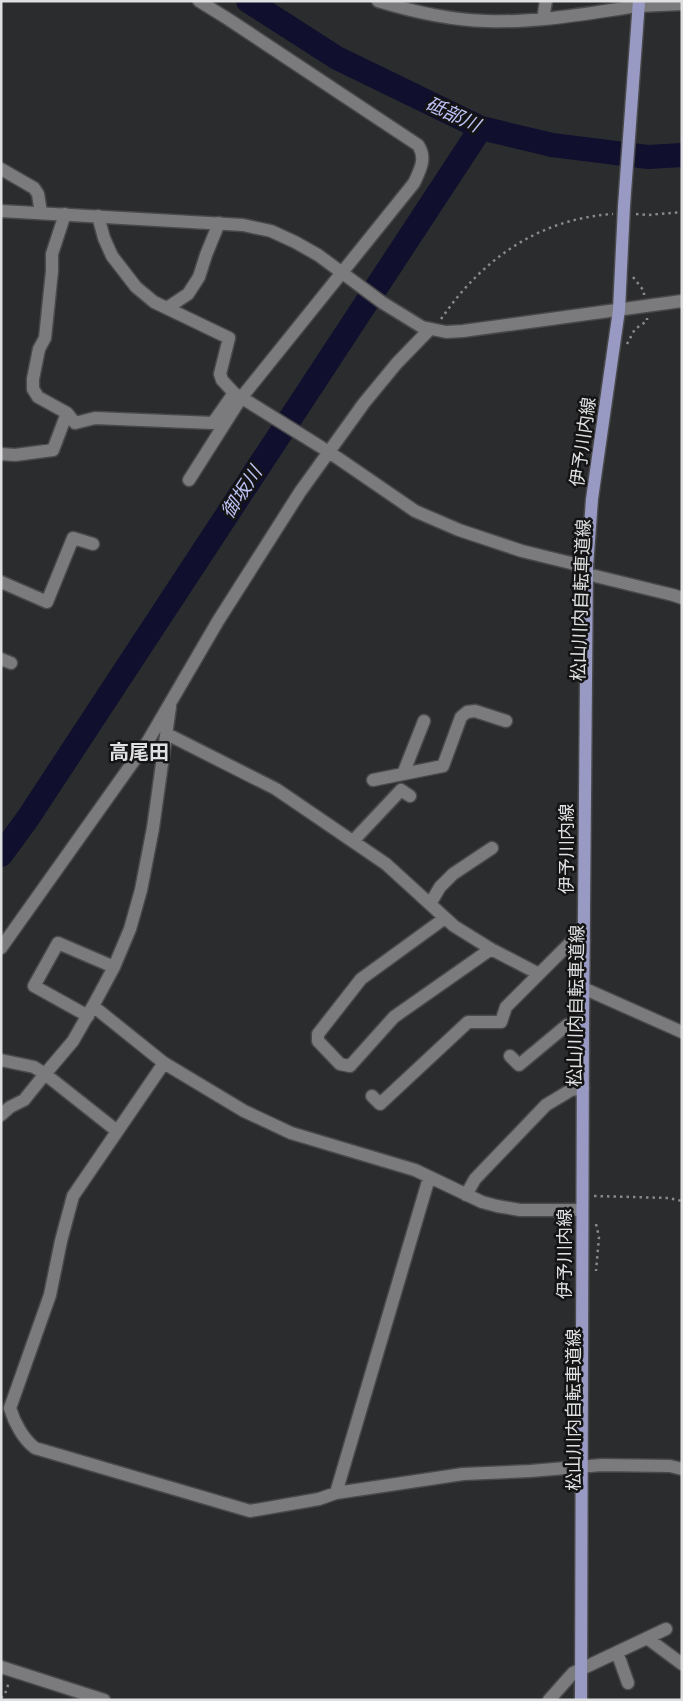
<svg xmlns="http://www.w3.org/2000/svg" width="683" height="1701" font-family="'Libre Baskerville','Noto Sans JP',serif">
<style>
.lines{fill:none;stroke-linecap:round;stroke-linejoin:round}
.river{stroke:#100f2e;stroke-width:24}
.street-casing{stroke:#49494b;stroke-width:15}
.secondary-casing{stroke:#49494b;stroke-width:15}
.primary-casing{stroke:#49494b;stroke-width:15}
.path{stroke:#88898b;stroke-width:2.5;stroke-dasharray:2.5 4;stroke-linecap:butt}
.street{stroke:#7b7b7e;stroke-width:12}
.secondary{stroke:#7b7b7e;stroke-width:12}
.primary{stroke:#989ac4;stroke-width:12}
.labels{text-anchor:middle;stroke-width:5;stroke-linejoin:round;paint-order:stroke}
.street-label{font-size:18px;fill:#dfe0e1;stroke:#141415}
.water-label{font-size:19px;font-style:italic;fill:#bec2f5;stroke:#141415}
.quarter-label{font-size:20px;font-weight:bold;fill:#dfe0e1;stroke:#141415}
</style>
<rect width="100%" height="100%" fill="#2b2c2e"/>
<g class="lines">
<!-- river -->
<path class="river" d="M248,1L337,58L481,128L552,145L648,157L682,155
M1,855L28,818L481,128"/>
<defs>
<path id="street" d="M378,1C414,12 450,20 487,21C537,23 589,13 638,6
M543,19L546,1
M1,169L34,188L38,194L41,213
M65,214L52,254V271L45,338L39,349L33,379V389L38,397L67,413
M98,216L104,238L112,256L136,287L154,302L229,338L220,374L222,380L234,393
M167,308L188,294L199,277L206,255L219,223
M1,454L15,455L53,450L67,413L75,423L95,418L213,423L234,393L329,452L415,511L459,530L522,551L587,567
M189,480L241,398L414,183C420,170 427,158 418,145L228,19L199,1
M587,574L673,595L682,598
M1,582L47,602L73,538L93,544
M1,659L11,663
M167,734L276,789L386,864L454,926L491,949L539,974L572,941H584
M403,774L424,721
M373,780L443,766L461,717L467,712L475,711L506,721
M353,841L401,790L410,796
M430,904L440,887L453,874L492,848
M445,918L361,979L318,1034V1041L340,1064L350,1066L394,1017L491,949
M1,948L148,741L218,621L300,492L364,403L397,363L430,329
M583,988L682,1032
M93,1006L164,1063L244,1111L291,1133L415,1170L482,1202L497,1206L520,1210H582
M88,1016L34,986L58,943L114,967
M510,1056L519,1065L567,1025L583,1024
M1,1060L34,1067L45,1074L73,1041L93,1006L114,967L130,929L141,890L153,828L170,707
M164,1063L73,1196L61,1241L50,1295L10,1408C14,1422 23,1439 35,1448L250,1511L319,1499L336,1493L429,1178
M372,1096L380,1104L468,1022H501L506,1007L539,974
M1,1115L10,1107L24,1100L45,1074L117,1131
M466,1195L475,1179L546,1105L571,1090L583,1088
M336,1493L463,1474L530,1471L602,1465L670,1466L682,1469
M647,1638L682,1664
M617,1652L628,1683
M1,1667L104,1700
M549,1700L573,1673L666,1629"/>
<path id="secondary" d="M638,6L682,4
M1,211L243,225L271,231L295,242L318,255L383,303L422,327L446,332L463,331L682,301"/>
<path id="primary" d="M581,1700L583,1024L587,567L592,499L619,310L624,206L639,1"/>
</defs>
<!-- street casing -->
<use href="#street" class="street-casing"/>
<!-- secondary casing -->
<use href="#secondary" class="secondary-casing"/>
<!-- primary casing -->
<use href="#primary" class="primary-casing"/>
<!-- path -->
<path class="path" d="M636,214L648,215L682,212
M633,277L644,291V295
M441,319C447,311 453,302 460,294C500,247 551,218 613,214
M627,344L635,329L647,321V318
M594,1196L669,1198L682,1201
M596,1224L599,1237L596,1271
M1,1698L5,1694L9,1682"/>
<!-- street -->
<use href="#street" class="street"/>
<!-- secondary -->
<use href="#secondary" class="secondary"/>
<!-- primary -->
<use href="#primary" class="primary"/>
</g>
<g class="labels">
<!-- street labels -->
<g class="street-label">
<text transform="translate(583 442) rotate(-82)" y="6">伊予川内線</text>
<text transform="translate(581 600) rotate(-88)" y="6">松山川内自転車道線</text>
<text transform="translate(567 849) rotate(-90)" y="6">伊予川内線</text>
<text transform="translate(576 1006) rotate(-89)" y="6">松山川内自転車道線</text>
<text transform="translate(565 1254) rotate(-90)" y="6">伊予川内線</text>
<text transform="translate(574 1410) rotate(-90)" y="6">松山川内自転車道線</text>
</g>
<!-- water labels -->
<g class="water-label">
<text transform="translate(453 114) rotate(25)" y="7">砥部川</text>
<text transform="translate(241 492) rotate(-57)" y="7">御坂川</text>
</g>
<!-- quarter labels -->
<g class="quarter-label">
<text x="139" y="759">高尾田</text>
</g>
</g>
<!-- border -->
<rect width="683" height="1701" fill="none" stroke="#dfe0e1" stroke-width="5"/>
</svg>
